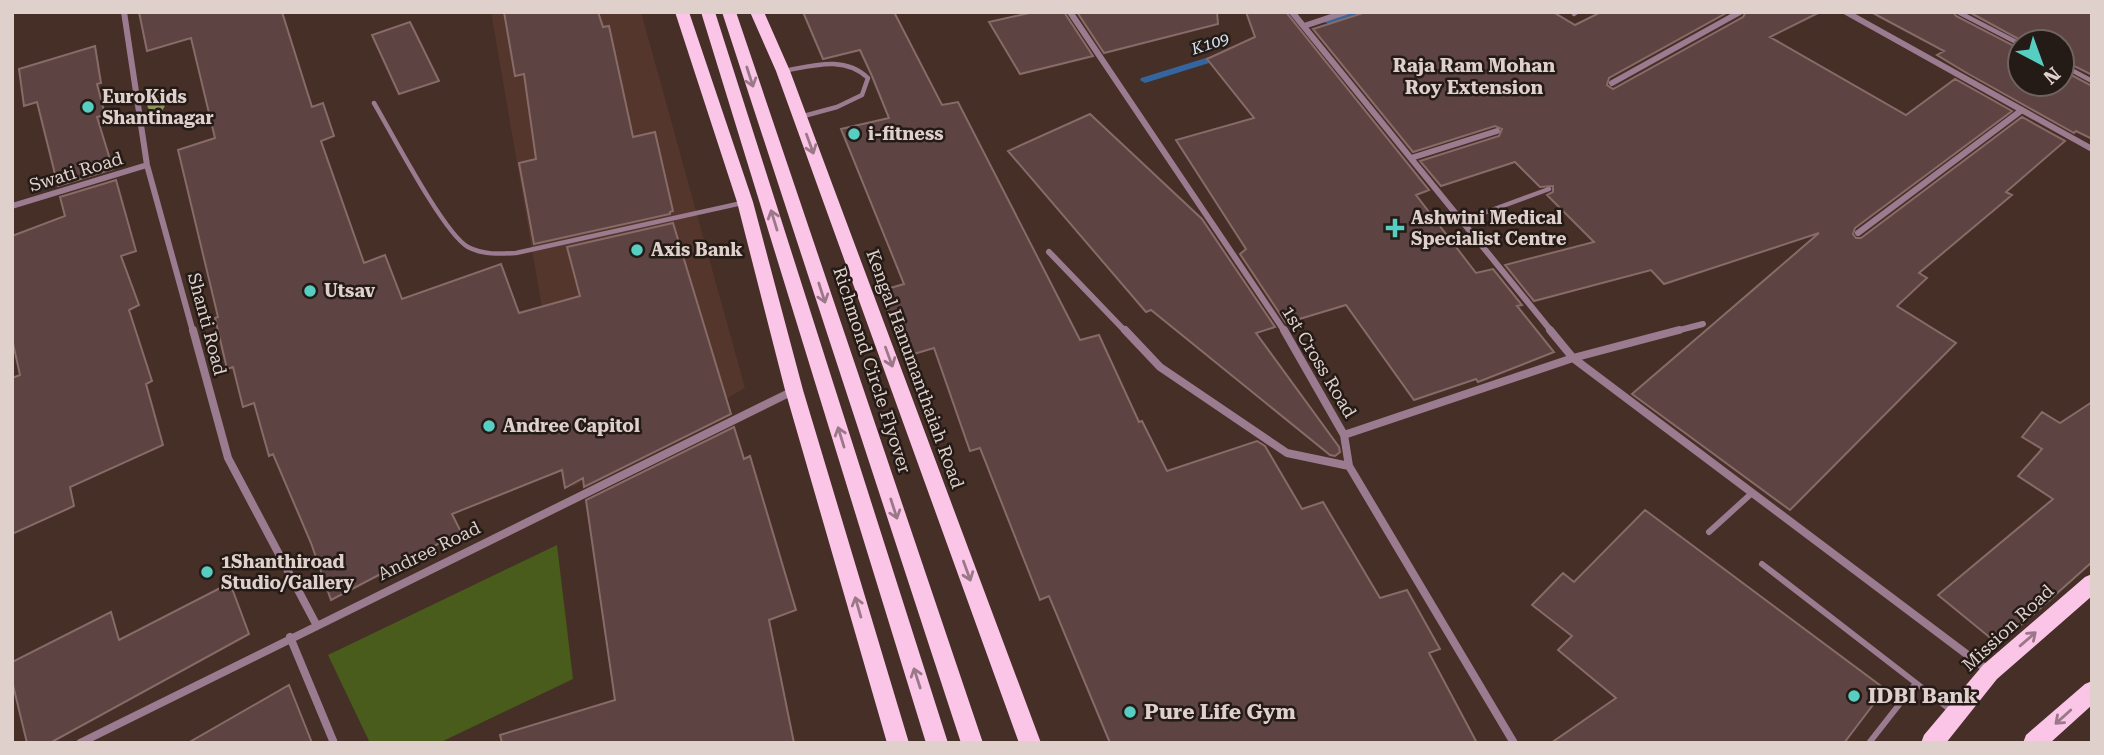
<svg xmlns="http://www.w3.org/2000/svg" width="2104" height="755" font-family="'Roboto Serif',serif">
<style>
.built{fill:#54362c}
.green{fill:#495c1b}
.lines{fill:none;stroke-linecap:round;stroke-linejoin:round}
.stream{fill:#35659f;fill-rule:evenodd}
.building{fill:#5d4341;stroke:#876b68;stroke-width:2}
.lane-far1{stroke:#9b7b8f;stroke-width:4.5}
.lane{stroke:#9b7b8f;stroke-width:6}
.street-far1{stroke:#9b7b8f;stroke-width:6}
.street{stroke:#9b7b8f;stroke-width:8}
.primary{fill:#fac5e6;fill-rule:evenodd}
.tree{fill:#8d9658}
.oneway{stroke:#9a7888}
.poi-dot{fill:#57cec2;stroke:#241a16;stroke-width:2.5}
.labels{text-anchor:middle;stroke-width:5;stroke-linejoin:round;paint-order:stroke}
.far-water-label{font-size:16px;font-style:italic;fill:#d5e3f4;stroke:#241a16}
.poi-label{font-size:18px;font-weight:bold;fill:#dfd0cb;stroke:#241a16;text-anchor:start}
.street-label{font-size:18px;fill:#dfd0cb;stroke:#241a16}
.neighbourhood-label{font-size:19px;font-weight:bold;fill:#dfd0cb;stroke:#241a16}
.near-poi-label{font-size:21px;font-weight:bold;fill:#dfd0cb;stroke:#241a16;text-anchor:start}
</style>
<rect width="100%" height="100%" fill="#452f27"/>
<!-- built -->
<path class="built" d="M491,12H641L745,388L573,487Z"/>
<!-- green -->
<path class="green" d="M557,545L573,679L439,743H370L328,655Z"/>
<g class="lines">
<!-- stream -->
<path class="stream" d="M1346,12H1362L1328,24L1323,21Z
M1222,53L1225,54V58L1145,83L1140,80L1141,78Z"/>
</g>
<!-- building -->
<path class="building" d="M139,12H282L312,107L323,103L334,136L321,141L364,263L385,255L402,299L501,264L519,313L580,296L567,247L673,223L731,414L584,487L583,478L565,488L562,470L452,514L461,532L331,600L311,543L273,454L269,456L254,403L243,407L233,367L227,369L215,318L218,317L178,150L215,138L191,38L147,51Z
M504,12H598L603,27L609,26L633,137L655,132L673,211L670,212V214L534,244L519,163L536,159L524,74L515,76Z
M803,12H894L942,105L958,102L1080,340L1099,335L1139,422L1142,421L1167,471L1257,441L1265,446L1302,509L1323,502L1380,598L1407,590L1440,649L1429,653L1477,743H1110L1049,596L1040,600L980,448L970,451L934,348L907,356L880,291L904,284L841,129L889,118L872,76L860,50L823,59Z
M1034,12H1064L1093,56L1020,74L989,22Z
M1077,12H1217L1218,24L1104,53Z
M1246,12H1286L1429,190L1416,195L1476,273L1493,269L1522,305L1517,306L1554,352L1478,382L1476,379L1414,400L1346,305L1286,323L1240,254L1246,249L1176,140L1254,118L1207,59L1255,37Z
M1366,12H1553L1575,25L1601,12H1728L1609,78L1607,85L1613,89L1743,17L1746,12H1820L1770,37L1906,115L1955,79L2012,111L1855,228L1853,234L1856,238H1861L2022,117L2065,141L2006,192L2012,195L1919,273L1927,278L1897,306L1956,343L1790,510L1632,394L1819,233L1664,284L1651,270L1534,301L1505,265L1594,242L1547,195L1553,192V186L1540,187L1515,162L1441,186L1420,161L1499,136L1502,129L1495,126L1413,152L1313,29Z
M1871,12H1953L1956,16L2020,49V84H2062V70L2092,86V139L2076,131L2074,133L1965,72L1937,55L1944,51Z
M1969,12H2092V75L2062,60V42H2024Z
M410,22L439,81L399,94L372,35Z
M95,46L101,83L97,84L105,115L97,117L113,169L58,186L37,102L24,106L19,69Z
M1090,114L1202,219L1275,327L1256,333L1339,447L1340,452L1335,456L1330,455L1151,310L1146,312L1008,151Z
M116,180L136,251L121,256L139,305L129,310L152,381L146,384L163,445L70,487L74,506L12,534V378L20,375L12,339V236L65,216L60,197Z
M2092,402V562L1999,645L1938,595L2053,499L2018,476L2042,449L2022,437L2042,412L2060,423Z
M734,427L744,459L750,456L796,610L769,620L794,743H502L500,735L615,700L586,500Z
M1645,510L1885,689L1844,743H1551L1616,698L1558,650L1572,636L1532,605L1563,573L1574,582Z
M230,583L249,634L50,743H27L12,681V662L111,612L119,640Z
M289,685L312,743H188Z"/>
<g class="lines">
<!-- lane-far1 -->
<path class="lane-far1" d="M1958,12L2020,44
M1574,14L1577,12
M2062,65L2092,81
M783,71C812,66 844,55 868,78L862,95L837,107L800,117
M374,103C391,132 444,234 468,247C483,255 500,254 516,253L742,203
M1462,221L1549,189"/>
<!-- lane -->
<path class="lane" d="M1709,532L1752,493
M1762,564L1916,683
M1869,743L1916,683L1953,712"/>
<!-- street-far1 -->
<path class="street-far1" d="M124,12L147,165L193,332
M1070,12L1285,332
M1292,12L1552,332
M1846,12L2092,149
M1304,26L1346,12
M1612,83L1740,12
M1411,158L1497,131
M12,206L147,165
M1858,233L2022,110
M1049,252L1126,332
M1672,332L1703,324"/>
<!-- street -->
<path class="street" d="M193,330L228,458L316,624
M1125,330L1160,367L1287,453L1349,466
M1284,330L1344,435L1349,466L1514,743
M1550,330L1573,358L1989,671
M1344,435L1573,358L1679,330
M290,637L334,743
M80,743L793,391"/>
<!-- primary -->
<path class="primary" d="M675,12H689L753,202L803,390L909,743H887L785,390L737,202Z
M701,12H715L948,743H926Z
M722,12H736L983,743H961Z
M750,12H764L790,71L1041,743H1019L776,71Z
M2092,574V596L1997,679L1946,743H1921L1924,735L1983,665L2085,577Z
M2092,681V705L2050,743H2023L2026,735L2085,684Z"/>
</g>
<!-- trees -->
<circle class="tree" cx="156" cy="104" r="9"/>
<!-- one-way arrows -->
<defs><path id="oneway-shaft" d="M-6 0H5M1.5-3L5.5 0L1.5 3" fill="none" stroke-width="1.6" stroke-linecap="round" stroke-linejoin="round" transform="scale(1.75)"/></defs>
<g class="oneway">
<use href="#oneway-shaft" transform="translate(750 77) rotate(72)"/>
<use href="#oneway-shaft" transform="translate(810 144) rotate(70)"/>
<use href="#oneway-shaft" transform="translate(774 220) rotate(-107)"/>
<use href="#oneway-shaft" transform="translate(822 293) rotate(72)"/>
<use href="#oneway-shaft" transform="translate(889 357) rotate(70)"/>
<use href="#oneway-shaft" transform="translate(841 437) rotate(-107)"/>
<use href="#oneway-shaft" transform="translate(894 509) rotate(72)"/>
<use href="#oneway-shaft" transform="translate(967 571) rotate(70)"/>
<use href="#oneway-shaft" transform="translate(858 607) rotate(-106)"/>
<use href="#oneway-shaft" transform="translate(2028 639) rotate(-41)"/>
<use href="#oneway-shaft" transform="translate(917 678) rotate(-108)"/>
<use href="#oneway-shaft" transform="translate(2063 717) rotate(138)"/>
</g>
<!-- markers -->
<g class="poi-dot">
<circle cx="88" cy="107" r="7"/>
<circle cx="854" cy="134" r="7"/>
<path d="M1391.5 217.5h7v7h7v7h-7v7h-7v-7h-7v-7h7z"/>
<circle cx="637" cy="250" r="7"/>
<circle cx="310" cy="291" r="7"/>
<circle cx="489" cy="426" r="7"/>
<circle cx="207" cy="572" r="7"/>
<circle cx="1854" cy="696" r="7"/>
<circle cx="1130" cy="712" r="7"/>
</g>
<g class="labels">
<!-- far-water labels -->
<g class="far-water-label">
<text transform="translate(1210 43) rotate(-18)" y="6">K109</text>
</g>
<!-- poi labels -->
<g class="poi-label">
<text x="102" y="103">EuroKids<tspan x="102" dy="21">Shantinagar</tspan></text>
<text x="868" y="140">i-fitness</text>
<text x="1411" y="224">Ashwini Medical<tspan x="1411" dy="21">Specialist Centre</tspan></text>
<text x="651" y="256">Axis Bank</text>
<text x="324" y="297">Utsav</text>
<text x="503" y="432">Andree Capitol</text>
<text x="221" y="568">1Shanthiroad<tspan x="221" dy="21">Studio/Gallery</tspan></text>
</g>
<!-- street labels -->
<g class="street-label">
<text transform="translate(76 172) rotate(-17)" y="6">Swati Road</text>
<text transform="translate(207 324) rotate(75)" y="6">Shanti Road</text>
<text transform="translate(1319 362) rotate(59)" y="6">1st Cross Road</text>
<text transform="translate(915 369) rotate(70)" y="6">Kengal Hanumanthaiah Road</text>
<text transform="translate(872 370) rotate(72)" y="6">Richmond Circle Flyover</text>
<text transform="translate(429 551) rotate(-26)" y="6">Andree Road</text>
<text transform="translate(2008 628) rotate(-43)" y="6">Mission Road</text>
</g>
<!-- neighbourhood labels -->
<g class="neighbourhood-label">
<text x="1474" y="72">Raja Ram Mohan<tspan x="1474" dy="22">Roy Extension</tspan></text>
</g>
<!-- near-poi labels -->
<g class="near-poi-label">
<text x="1868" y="703">IDBI Bank</text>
<text x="1144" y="719">Pure Life Gym</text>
</g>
</g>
<!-- border -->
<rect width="2104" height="755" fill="none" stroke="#dfd0cb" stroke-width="28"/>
<!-- north arrow -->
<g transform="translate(2041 63) rotate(139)"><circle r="33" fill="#241a16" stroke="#6f635e" stroke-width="2"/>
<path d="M0-5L12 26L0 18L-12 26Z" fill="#57cec2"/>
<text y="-10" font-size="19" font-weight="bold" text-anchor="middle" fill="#dfd0cb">N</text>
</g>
</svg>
